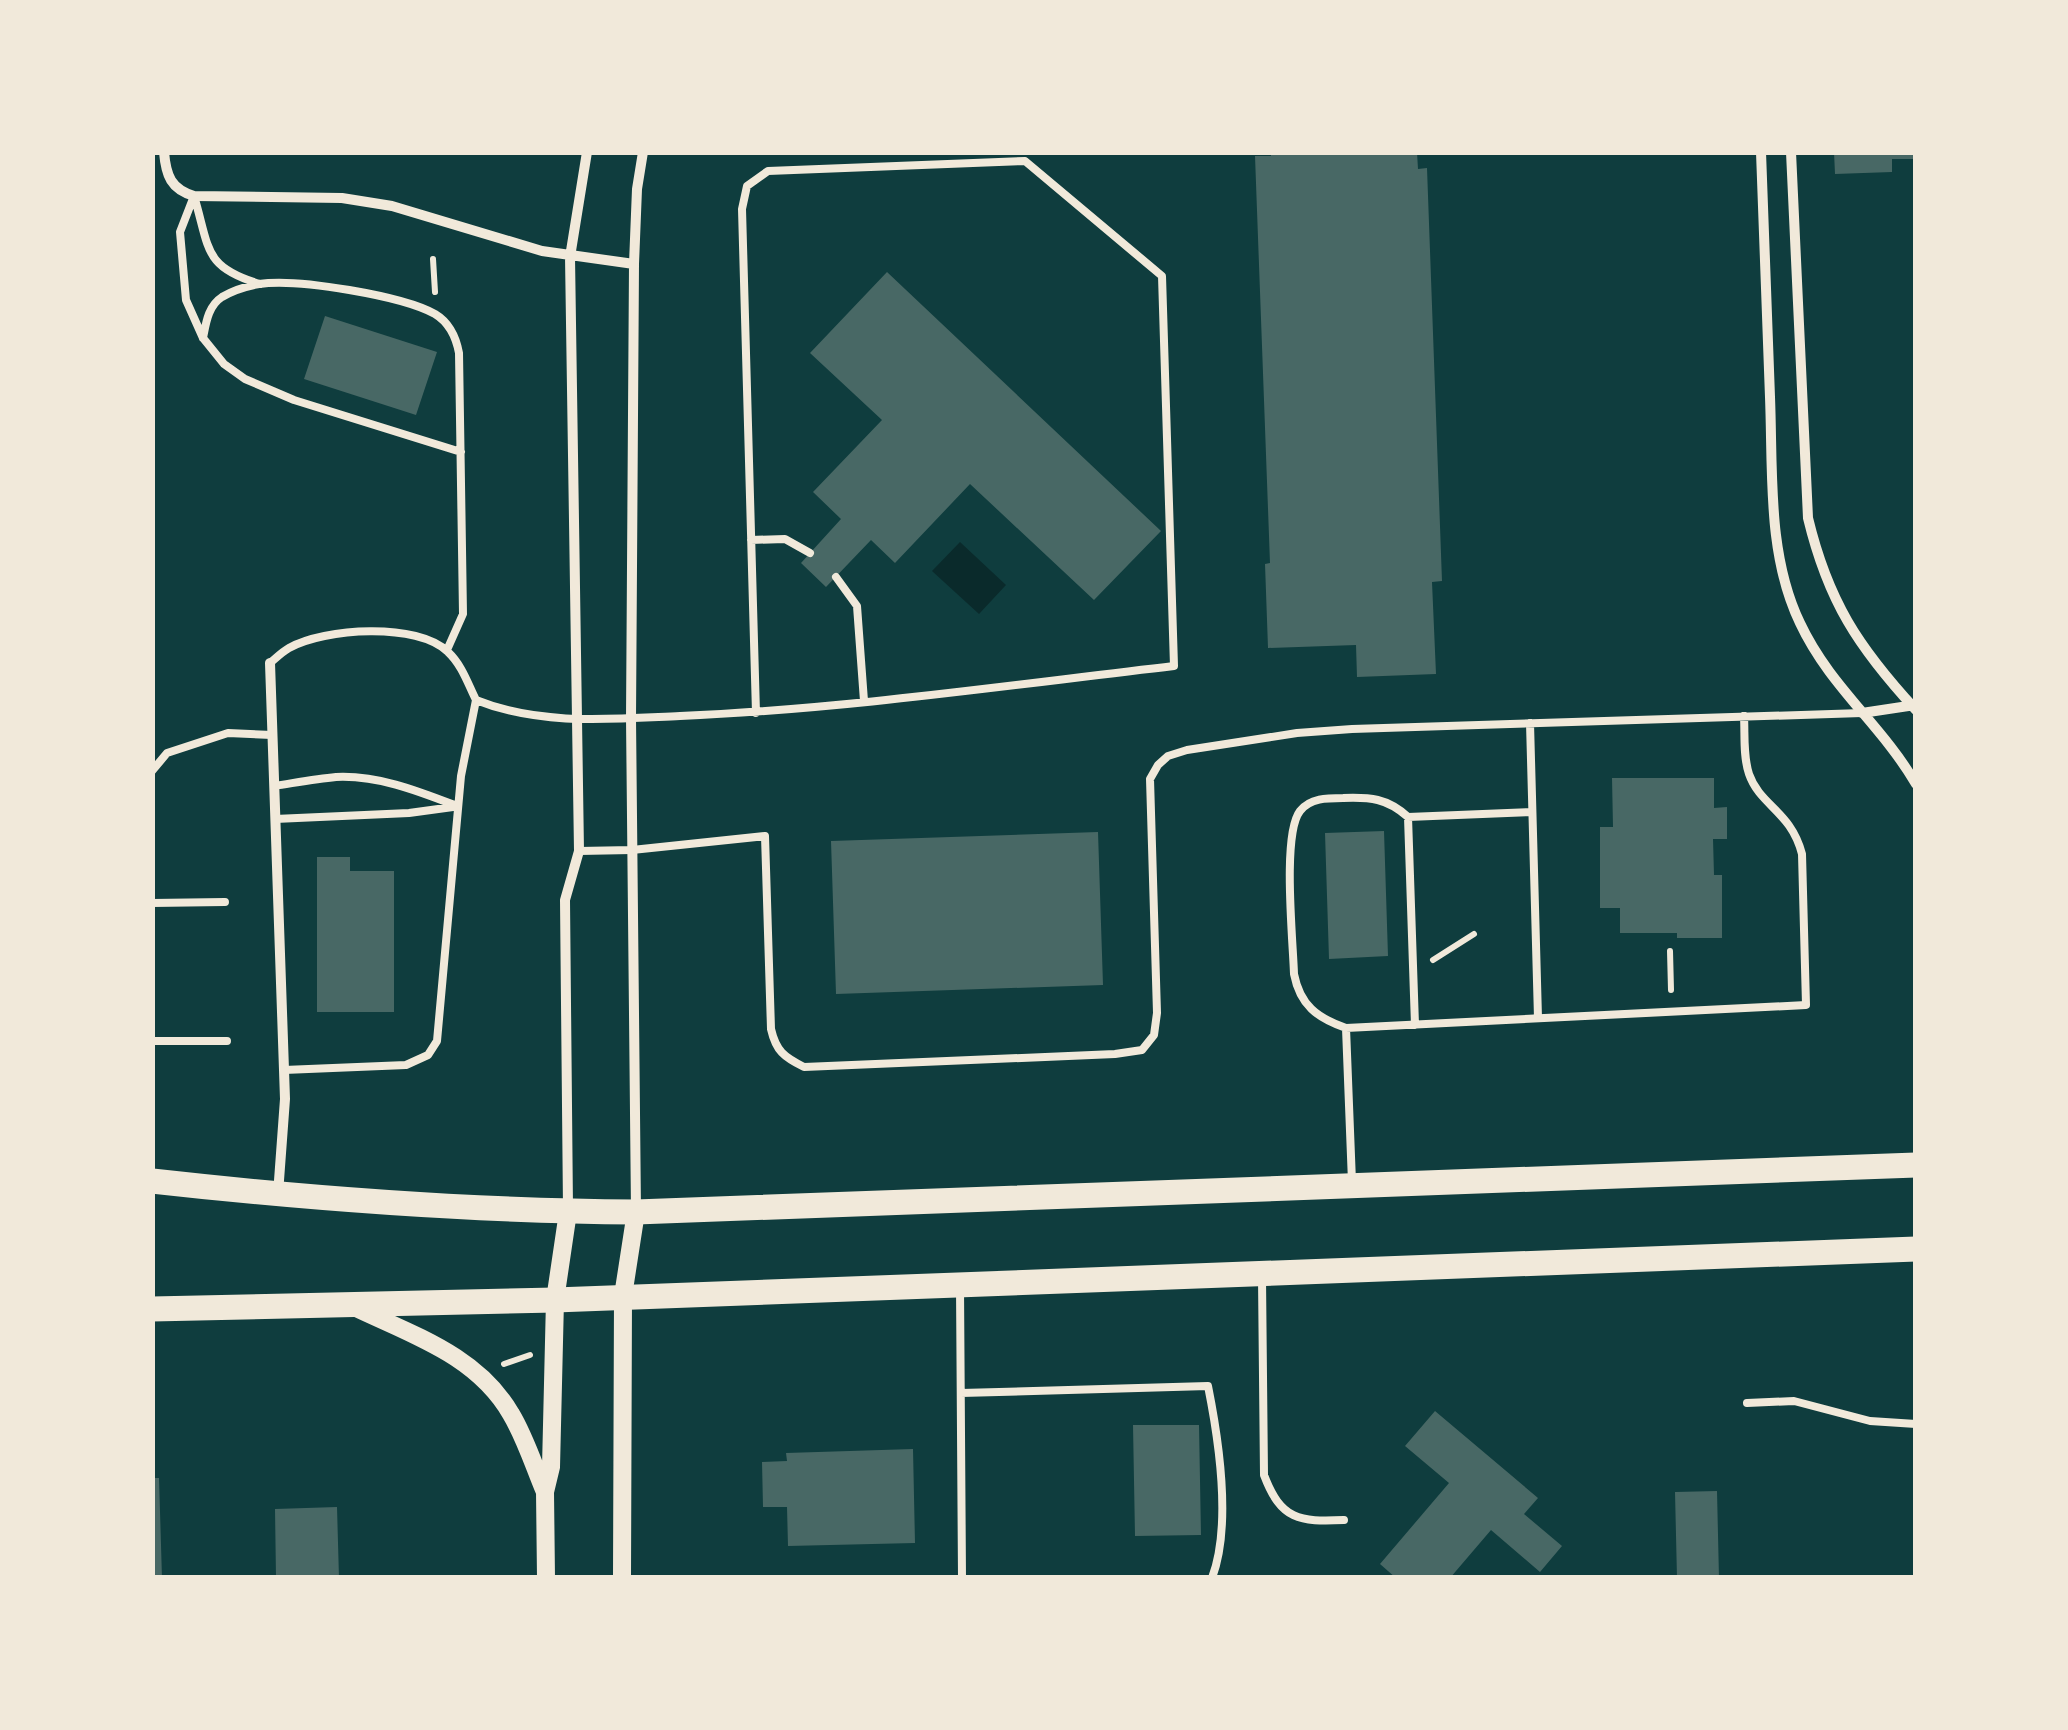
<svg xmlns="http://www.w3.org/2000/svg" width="2068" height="1730" font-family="Cabin,sans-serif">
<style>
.water{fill:#0a2a2b}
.building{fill:#486865}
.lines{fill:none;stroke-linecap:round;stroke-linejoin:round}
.path{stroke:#f1e9da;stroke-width:6}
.service{stroke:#f1e9da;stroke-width:8}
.minor{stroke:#f1e9da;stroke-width:10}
.tertiary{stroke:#f1e9da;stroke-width:18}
.primary{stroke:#f1e9da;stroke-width:25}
</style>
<rect width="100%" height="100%" fill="#0f3d3e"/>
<!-- water -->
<path class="water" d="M960,542L1006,585L979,614L932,571Z"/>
<!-- building -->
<path class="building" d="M1271,152H1417L1418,169L1427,168L1442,581L1432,582L1436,674L1357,677L1356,645L1268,648L1265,564L1270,563L1255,156H1271Z
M1834,152H1916V159H1892V172L1835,174Z
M887,272L1161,531L1094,600L970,484L895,563L871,540L826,587L801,563L841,519L813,492L882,420L810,353Z
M325,316L437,352L416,415L304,379Z
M1612,778H1714V808L1727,807V839H1713L1714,875H1722V938H1677V933H1620V908H1600V827H1613Z
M1384,831L1388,956L1329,959L1325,833Z
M1098,832L1103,985L836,994L831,841Z
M317,857H350V871H394V1012H317Z
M1435,1411L1538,1498L1524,1514L1562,1546L1540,1572L1491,1530L1450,1578H1396L1380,1564L1449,1483L1405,1446Z
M1133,1425H1199L1201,1535L1135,1536Z
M913,1449L915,1543L788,1546L787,1507H763L762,1462L787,1461L786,1453Z
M152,1478H159L162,1578H152Z
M1717,1491L1719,1578H1677L1675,1492Z
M337,1507L339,1578H276L275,1509Z"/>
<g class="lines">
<!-- path -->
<path class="path" d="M433,259L435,292
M1670,951L1671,990
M1433,960L1474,934
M504,1364L530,1355"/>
<!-- service -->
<path class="service" d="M260,284C203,267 210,249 194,196L180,232L186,300L203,338L224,364L245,379L294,400L461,452
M203,338C206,323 208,306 222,297C232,291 248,286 259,284C297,278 403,296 435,314C450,323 456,337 459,353L463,614L447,650
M751,540L785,539L810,553
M836,577L857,606L864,701
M270,663C276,658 282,652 289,648C324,628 418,622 448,652C462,665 468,684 476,700C540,726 612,719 680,716C845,709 1010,685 1174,666L1162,276L1025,161L768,171L747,186L742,209L756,713
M1530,723L1538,1018
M152,771L167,753L228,733L272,735
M274,786C294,783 315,779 336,777C378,775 418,791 457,806
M1408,817L1532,812
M275,819L409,813L453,807
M579,851L632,850L765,836L771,1029C776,1051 784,1057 804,1067L1115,1054L1142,1050L1154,1035L1157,1013L1150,779L1158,765L1168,756L1187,750L1297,733L1352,729L1862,713
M152,903L225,902
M1346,1028C1317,1018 1300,1005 1294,974C1293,941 1282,834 1300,811C1310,798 1327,798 1343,798C1370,797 1387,798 1408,817L1415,1025
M152,1041H227
M284,1070L406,1065L428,1055L437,1041L461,776L476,700
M1352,1182L1346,1028L1806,1005L1802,854C1791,811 1760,806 1749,774C1743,756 1745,735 1744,716
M1262,1278L1264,1475C1281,1520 1299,1522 1344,1520
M960,1287L962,1578
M961,1393L1208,1386C1219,1441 1232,1525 1212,1578
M1747,1403L1794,1401L1870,1421L1916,1424"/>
<!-- minor -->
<path class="minor" d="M164,152C166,176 171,189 194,196L342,198L392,206L542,251L634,264
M1761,152C1764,234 1767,316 1770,397C1773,472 1767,555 1800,623C1830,687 1881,724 1916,784
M1791,152L1808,518C1828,601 1858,647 1916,710
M270,663L285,1099L278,1194
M1862,713L1915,705
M568,1208L565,900L579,851L570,257L587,152
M636,1211L631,718L634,264L637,189L643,152"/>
<!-- tertiary -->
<path class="tertiary" d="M354,1307C412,1335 477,1355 511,1414C525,1437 534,1466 545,1492
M546,1578L545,1492L551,1467L555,1300L568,1212
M622,1578L623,1296L636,1212"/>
<!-- primary -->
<path class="primary" d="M152,1181C313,1199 474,1211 636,1212L1916,1165
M152,1309L555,1300L1916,1249"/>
</g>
<!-- border -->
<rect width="2068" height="1730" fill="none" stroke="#f1e9da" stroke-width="310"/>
</svg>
